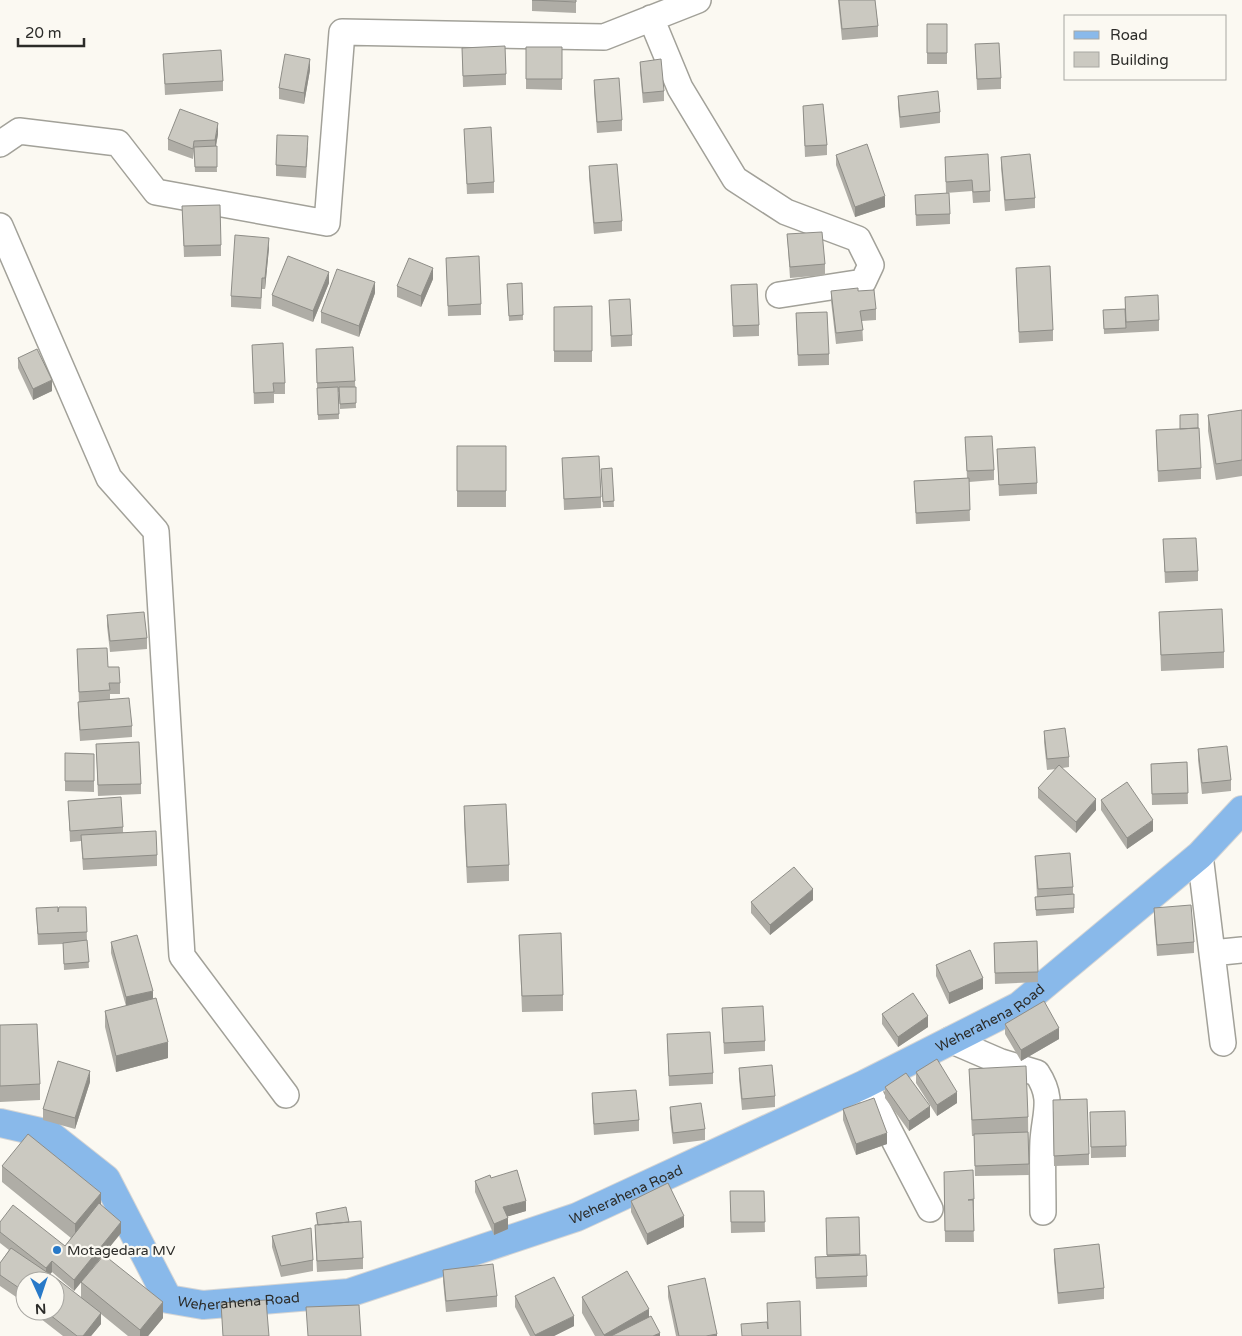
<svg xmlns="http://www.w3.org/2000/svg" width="1242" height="1336" font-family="'Varela Round',sans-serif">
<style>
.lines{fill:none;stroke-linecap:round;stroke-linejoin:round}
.minor-casing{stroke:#a2a199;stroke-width:28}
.major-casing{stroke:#d5d5d4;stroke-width:30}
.minor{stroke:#fff;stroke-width:25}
.major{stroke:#89b9ea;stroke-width:28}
.wall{fill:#afada6}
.shaded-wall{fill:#8e8d87}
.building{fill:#cbc9c1;stroke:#8e8d87}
.poi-dot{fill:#2879c8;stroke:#fbf9f2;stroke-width:2}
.labels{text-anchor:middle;stroke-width:4.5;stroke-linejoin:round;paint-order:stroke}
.street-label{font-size:14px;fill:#2c2c29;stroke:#fbf9f2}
.poi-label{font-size:14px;fill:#2c2c29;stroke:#fbf9f2;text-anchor:start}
</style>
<rect width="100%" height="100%" fill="#fbf9f2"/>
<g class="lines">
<defs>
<path id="minor" d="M651,18L680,88L735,179L786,212L858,239L871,265L863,282L779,295
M0,144L19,131L118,143L156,192L327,223L342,32L604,37L698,0
M0,226L109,478L156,531L182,956L286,1095
M1200,855L1223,1043
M1212,953L1242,950
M950,1040L1001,1062L1037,1073C1054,1099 1045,1112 1043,1141C1042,1164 1043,1188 1043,1212
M865,1084L930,1209"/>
<g id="major">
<path id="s1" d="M0,1123L49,1134L106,1179L168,1299L203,1305L349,1293L577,1217L865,1084L1019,1006L1200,855L1242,810"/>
</g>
</defs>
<!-- minor casing -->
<use href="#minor" class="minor-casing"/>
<!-- major casing -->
<use href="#major" class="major-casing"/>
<!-- minor -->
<use href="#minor" class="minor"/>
<!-- major -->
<use href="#major" class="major"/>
</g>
<!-- wall -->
<path class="wall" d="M532,0H576V13L532,11Z
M838,0H875L878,26V37L842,40Z
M927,24H947V64H927Z
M975,44L1001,78V89L977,90Z
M526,47H562V90L526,89Z
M462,48L506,74V85L463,87Z
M163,54L223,81V91L165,95Z
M640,62L664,91V101L643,103L640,72Z
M310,70L304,104L279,99V88Z
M594,80L622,120V131L597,133L594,91Z
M898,96L940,112V123L900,128L898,106Z
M803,106L827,145V155L805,157Z
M464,129L494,182V193L467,194Z
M218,134L216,146L217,172H195L194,151L193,159L168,150V139Z
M308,147L306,178L276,176V165Z
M836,155L885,207L855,217L836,165Z
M945,157L990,191V202L973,203L972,191L946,193Z
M1001,157L1035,198V208L1005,211L1001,168Z
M589,166L622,221V231L594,234L589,177Z
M915,195L950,214V224L916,226Z
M182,206L221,245V256L184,257Z
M787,234L825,264V275L790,278Z
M269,248L265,289H262L261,309L231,307V296Z
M446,258L481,304V315L448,316Z
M1016,268L1053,330V341L1019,343Z
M433,279L421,307L397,297V286Z
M329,283L313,322L272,306V295Z
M522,283L523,320L509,321L507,284Z
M731,285L759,325V336L733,337Z
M831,291H858L876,309V320L862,321L863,341L836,344L831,301Z
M375,293L359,337L321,323V312Z
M1125,297L1159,320V331L1104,334L1103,310L1125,309Z
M609,300L632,335V346L611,347Z
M592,306V362H554V307Z
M796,313L829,354V365L798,366Z
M252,345L285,383V394H274V403L254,404Z
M316,349L355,381L356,408L340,409L339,392H338L339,419L318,420Z
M18,358L52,391L33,400L18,368Z
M1242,410V476L1216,480L1208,431V415Z
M1156,430L1201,468V479L1158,482Z
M965,437L994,470V480L969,482L970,521L916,524L914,481L967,478Z
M457,446H506V507H457Z
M997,449L1037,483V494L999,496Z
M562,458L601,497V508L564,510Z
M612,468L614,507H603L601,469Z
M1163,539L1198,571V581L1165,583Z
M1159,612L1224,652V668L1161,671Z
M107,615L147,638V649L110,652L107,626Z
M77,649L108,667L120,683V694H110V699L132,726V737L80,741L78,713V702H79Z
M1044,731L1069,757V767L1062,768L1096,810L1076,833L1038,798V788L1056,769L1047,770L1044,742Z
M96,744L141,784V794L98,796Z
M1198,749L1231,780V791L1202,794L1198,760Z
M65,753L94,754V792L65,791Z
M1187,762L1188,804L1152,805L1151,764Z
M1101,800L1153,831L1127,849L1101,810Z
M68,801L123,827V832L157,855V866L83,870L81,841L70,842Z
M464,806L509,865V881L467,883L464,822Z
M1035,856L1073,887V894H1074V913L1036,916L1035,897H1037Z
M813,900L770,935L751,913V902Z
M86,907L87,940L89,968L64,970L63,944L38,945L36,908L58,912Z
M1154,908L1194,942V953L1157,956L1154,919Z
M519,935L563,995V1011L522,1012Z
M1037,941L1038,982L995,984L994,943Z
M111,942L153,999L168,1058L116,1072L105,1027V1011L126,1006L111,953Z
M936,965L983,989L949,1004L936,976Z
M722,1008L765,1041V1051L724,1054Z
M882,1014L928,1027L898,1047L882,1024Z
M1005,1024L1059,1039L1021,1061L1005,1034Z
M0,1025L40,1084V1100L0,1102Z
M667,1034L713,1073V1084L669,1086Z
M739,1068L775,1096V1107L742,1110L739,1079Z
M969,1069L1028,1117L1029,1175L975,1176L974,1136H972Z
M916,1072L957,1103L937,1116L916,1083Z
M90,1082L75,1129L43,1120V1109Z
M885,1087L930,1117L909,1131L885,1098Z
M592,1093L639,1120V1131L594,1135L592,1104Z
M670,1107L705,1129V1140L673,1144L670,1118Z
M843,1109L887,1144L856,1155L843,1120Z
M1053,1111L1089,1154V1165L1054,1166Z
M1090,1123L1126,1146V1157L1091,1158Z
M2,1166L101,1204L121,1233L74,1291L52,1272L50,1274L51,1281H25V1303L0,1286V1263L9,1250L0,1243V1222L65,1246L71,1238L2,1182Z
M944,1172L974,1199V1210H973L974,1242H945Z
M491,1178L526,1211L508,1216V1229L494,1235L475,1192V1181Z
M730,1191H764L765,1232L731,1233Z
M631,1201L684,1227L647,1245L631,1212Z
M316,1213L349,1222L363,1258V1269L317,1272L315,1236V1225H317Z
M859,1217L860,1256L867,1276V1287L816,1289L815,1257H827L826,1229Z
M272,1236L313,1260V1271L281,1277L272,1247Z
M1054,1249L1104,1288V1299L1058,1304L1054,1260Z
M443,1270L497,1296V1307L446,1312L443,1281Z
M81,1282L163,1318L148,1336H128L101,1314V1324L91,1336H63L36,1315V1311H55L81,1298Z
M668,1286L717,1336H676L668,1297Z
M515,1296L574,1326L554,1336H530L515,1307Z
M582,1297L649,1317L660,1336H595L582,1313Z
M221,1303L269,1336H223Z"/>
<!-- shaded-wall -->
<path class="shaded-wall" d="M310,59V70L304,104V93Z
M218,123V134L215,151V140Z
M885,196V207L855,217V207Z
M269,238V248L265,289V278Z
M433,268V279L421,307V296Z
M329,272V283L313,322V311Z
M375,282V293L359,337V326Z
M52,380V391L33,400V389Z
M1096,799V810L1076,833V822Z
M1153,820V831L1127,849V838Z
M813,889V900L770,935V925Z
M983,978V989L949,1004V993Z
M153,991V1002L126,1008V997Z
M928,1016V1027L898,1047V1037Z
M1059,1028V1039L1021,1061V1050Z
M168,1042V1058L116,1072V1056Z
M90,1071V1082L75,1129V1118Z
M957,1092V1103L937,1116V1105Z
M930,1106V1117L909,1131V1121Z
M887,1133V1144L856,1155V1144Z
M101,1193V1209L75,1240V1224Z
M526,1201V1211L503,1218V1207Z
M684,1216V1227L647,1245V1234Z
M508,1218V1229L494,1235V1224Z
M121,1222V1233L74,1291V1280Z
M52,1261V1272L46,1279V1268Z
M51,1275V1281H47Z
M163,1302V1318L148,1336H140V1330Z
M649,1309V1325L630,1336H604V1335Z
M101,1313V1324L91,1336H83Z
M574,1316V1326L554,1336H535V1335Z
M660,1333V1336H653Z
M717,1334V1336H706Z"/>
<!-- building -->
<path class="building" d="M532,0H576V2Z
M839,0H875L878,26L842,29Z
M927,24H947V53H927Z
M999,43L1001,78L977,79L975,44Z
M505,46L506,74L463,76L462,48Z
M526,47H562V79H526Z
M221,50L223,81L165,84L163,54Z
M285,54L310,59L304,93L279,88Z
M661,59L664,91L643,93L640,62Z
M619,78L622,120L597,122L594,80Z
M938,91L940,112L900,117L898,96Z
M823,104L827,145L805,146L803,106Z
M180,109L218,123L215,140L194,141L193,149L168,139Z
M491,127L494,182L467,184L464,129Z
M277,135L308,136L306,167L276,165Z
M867,144L885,196L855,207L836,155Z
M217,146V167H195L194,147Z
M988,154L990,191L973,192L972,180L946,182L945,157Z
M1030,154L1035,198L1005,200L1001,157Z
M617,164L622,221L594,223L589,166Z
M949,193L950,214L916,215L915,195Z
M220,205L221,245L184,246L182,206Z
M822,232L825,264L790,267L787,234Z
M235,235L269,238L265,278H262L261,298L231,296Z
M288,256L329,272L313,311L272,295Z
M479,256L481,304L448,306L446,258Z
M409,258L433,268L421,296L397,286Z
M1050,266L1053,330L1019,332L1016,268Z
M337,269L375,282L359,326L321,312Z
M522,283L523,315L509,316L507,284Z
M757,284L759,325L733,326L731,285Z
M858,288V291L874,290L876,309L860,311L863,330L836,333L831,291Z
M1158,295L1159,320L1126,322L1125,297Z
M630,299L632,335L611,336L609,300Z
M592,306V351H554V307Z
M1125,309L1126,328L1104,329L1103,310Z
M827,312L829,354L798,355L796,313Z
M283,343L285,383H273L274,392L254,393L252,345Z
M353,347L355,381L317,383L316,349Z
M37,349L52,380L33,389L18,358Z
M338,387L339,414L318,415L317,388Z
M339,387H356V403L340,404Z
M1242,410V460L1216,464L1208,415Z
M1198,414V428L1180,429V415Z
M1199,428L1201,468L1158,471L1156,430Z
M992,436L994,470L967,471L965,437Z
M457,446H506V491H457Z
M1035,447L1037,483L999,485L997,449Z
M599,456L601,497L564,499L562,458Z
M612,468L614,501L603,502L601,469Z
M969,478L970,510L916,513L914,481Z
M1196,538L1198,571L1165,572L1163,539Z
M1222,609L1224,652L1161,655L1159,612Z
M144,612L147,638L110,641L107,615Z
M107,648L108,667H119L120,683H109L110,690L79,692L77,649Z
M129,698L132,726L80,730L78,702Z
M1065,728L1069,757L1047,759L1044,731Z
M139,742L141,784L98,785L96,744Z
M1227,746L1231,780L1202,783L1198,749Z
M65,753L94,754V781H65Z
M1187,762L1188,793L1152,794L1151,764Z
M1059,765L1096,799L1076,822L1038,788Z
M1127,782L1153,820L1127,838L1101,800Z
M121,797L123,827L70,831L68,801Z
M506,804L509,865L467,867L464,806Z
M156,831L157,855L83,859L81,835Z
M1070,853L1073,887L1038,889L1035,856Z
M794,867L813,889L770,925L751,902Z
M1074,894V908L1036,910L1035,897Z
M1191,905L1194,942L1157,945L1154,908Z
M58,907V912L59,907H86L87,932L38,934L36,908Z
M561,933L563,995L522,996L519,935Z
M137,935L153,991L126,997L111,942Z
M87,940L89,962L64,964L63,943Z
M1037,941L1038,972L995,973L994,943Z
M970,950L983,978L949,993L936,965Z
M913,993L928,1016L898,1037L882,1014Z
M156,998L168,1042L116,1056L105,1011Z
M1044,1001L1059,1028L1021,1050L1005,1024Z
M763,1006L765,1041L724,1043L722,1008Z
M37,1024L40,1084L0,1086V1025Z
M710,1032L713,1073L669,1076L667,1034Z
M937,1059L957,1092L937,1105L916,1072Z
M58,1061L90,1071L75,1118L43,1109Z
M772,1065L775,1096L742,1099L739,1068Z
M1026,1066L1028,1117L972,1120L969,1069Z
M906,1073L930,1106L909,1121L885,1087Z
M636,1090L639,1120L594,1124L592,1093Z
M874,1098L887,1133L856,1144L843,1109Z
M1087,1099L1089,1154L1054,1156L1053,1100Z
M701,1103L705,1129L673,1133L670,1107Z
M1125,1111L1126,1146L1091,1147L1090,1112Z
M1028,1132L1029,1164L975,1166L974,1134Z
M28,1134L101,1193L75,1224L2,1166Z
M517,1170L526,1201L503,1207L508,1218L494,1224L475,1181L490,1175L491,1178Z
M973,1170L974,1199L968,1200H973L974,1231H945L944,1172Z
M668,1183L684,1216L647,1234L631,1201Z
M730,1191H764L765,1222H731Z
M99,1203L121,1222L74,1280L52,1261L46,1268L0,1232V1222L13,1205L65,1246Z
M346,1207L349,1222L318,1225L316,1213Z
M859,1217L860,1254L827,1255L826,1218Z
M361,1221L363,1258L317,1261L315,1225Z
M311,1228L313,1260L281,1266L272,1236Z
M1099,1244L1104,1288L1058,1293L1054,1249Z
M11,1248L51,1275L47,1281H25V1292L0,1275V1263Z
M104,1255L163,1302L140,1330L81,1282Z
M866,1255L867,1276L816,1278L815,1257Z
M493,1264L497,1296L446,1301L443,1270Z
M627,1271L649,1309L604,1335L582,1297Z
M554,1277L574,1316L535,1335L515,1296Z
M56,1278L101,1313L83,1336H77L45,1311H55V1281H54Z
M705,1278L717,1334L706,1336H679L668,1286Z
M266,1300L269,1336H223L221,1303Z
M800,1301L801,1336H742L741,1324L767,1322L768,1329L767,1303Z
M359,1305L361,1336H308L306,1307Z
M651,1316L660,1333L653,1336H611Z"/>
<!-- markers -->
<circle class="poi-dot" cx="57" cy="1250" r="5"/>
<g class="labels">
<!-- street labels -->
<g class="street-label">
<text dy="5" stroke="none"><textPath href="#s1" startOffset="1139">Weherahena Road</textPath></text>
<text dy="5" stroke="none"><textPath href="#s1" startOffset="734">Weherahena Road</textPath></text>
<text dy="5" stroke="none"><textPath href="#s1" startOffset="329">Weherahena Road</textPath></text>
</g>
<!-- poi labels -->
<g class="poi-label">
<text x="67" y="1255">Motagedara MV</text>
</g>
</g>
<!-- legend -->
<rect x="1064" y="15" width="162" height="65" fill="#fbf9f2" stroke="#a8a7a2"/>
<rect x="1074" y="31" width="25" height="8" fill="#89b9ea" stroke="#a8a7a2"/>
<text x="1110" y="40" font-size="15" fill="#2c2c29">Road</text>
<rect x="1074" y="52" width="25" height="15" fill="#cbc9c1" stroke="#a8a7a2"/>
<text x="1110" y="65" font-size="15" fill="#2c2c29">Building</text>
<!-- north arrow -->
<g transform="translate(40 1296) rotate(177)"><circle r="24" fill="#fbf9f2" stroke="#a8a7a2"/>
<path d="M0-4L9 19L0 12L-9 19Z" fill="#2879c8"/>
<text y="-8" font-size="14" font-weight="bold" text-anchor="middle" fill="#2c2c29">N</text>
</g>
<!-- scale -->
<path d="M18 38v8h66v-8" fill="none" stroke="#2c2c29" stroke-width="2.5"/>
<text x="25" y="38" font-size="15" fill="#2c2c29" stroke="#fbf9f2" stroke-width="4" paint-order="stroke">20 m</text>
</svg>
